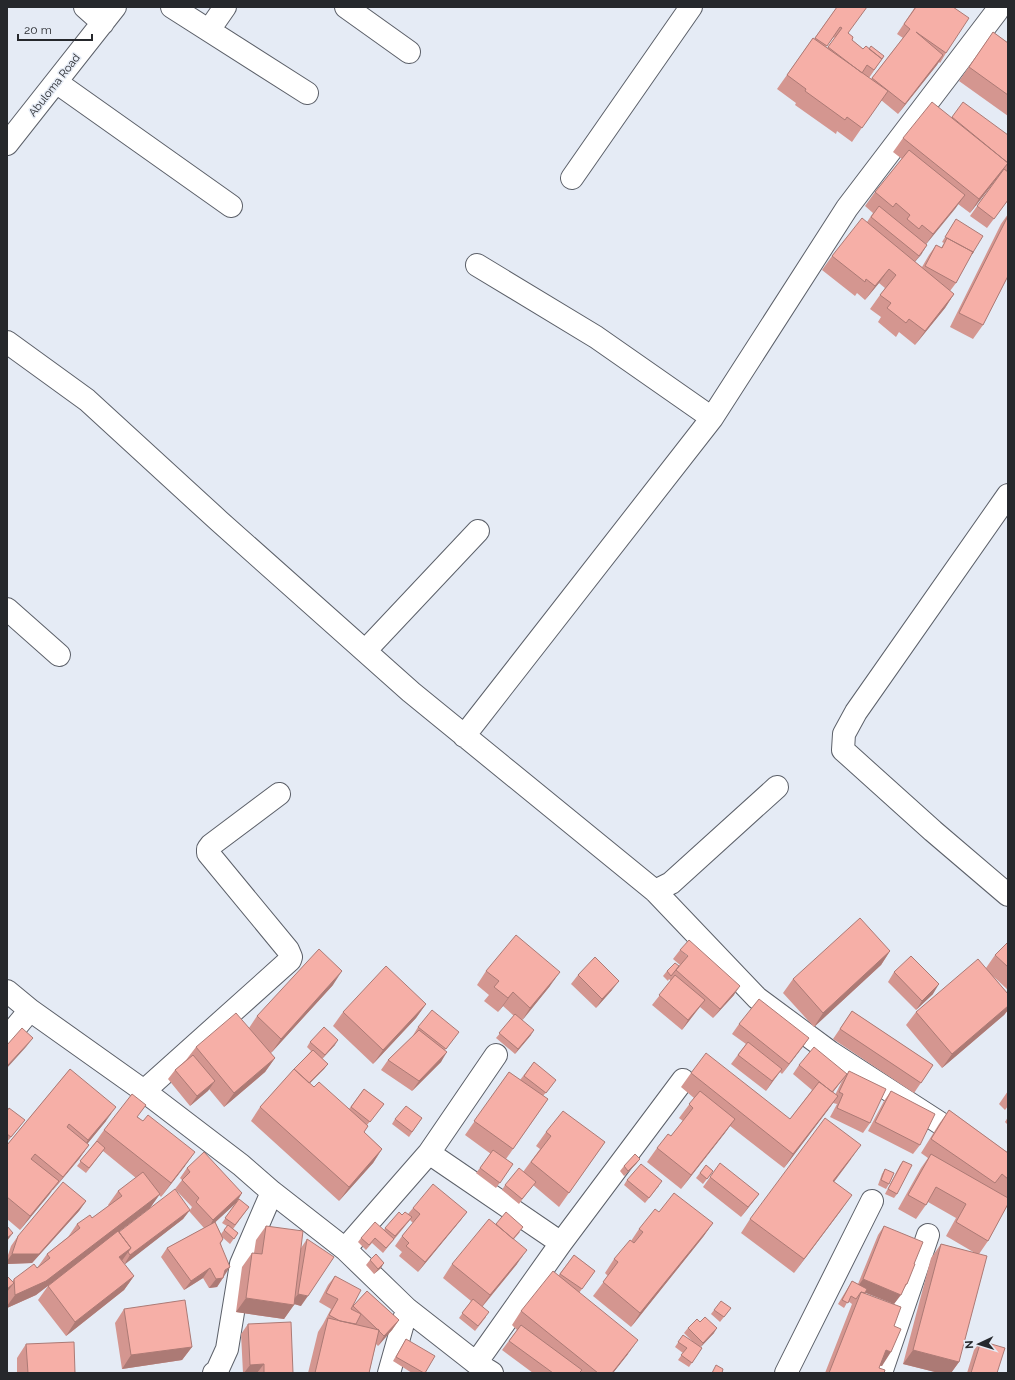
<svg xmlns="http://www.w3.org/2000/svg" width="1015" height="1380" font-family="Raleway,sans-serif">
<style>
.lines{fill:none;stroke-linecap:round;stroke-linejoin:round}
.minor-casing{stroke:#5c6069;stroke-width:24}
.minor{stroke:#fff;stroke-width:22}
.wall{fill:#d49690;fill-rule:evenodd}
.shaded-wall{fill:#ac7a75}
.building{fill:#f6afa7;stroke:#ac7a75}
.labels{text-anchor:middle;stroke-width:3;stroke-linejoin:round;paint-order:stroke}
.street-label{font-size:11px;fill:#26282c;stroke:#e5ebf5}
</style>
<rect width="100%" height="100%" fill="#e5ebf5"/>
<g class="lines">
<defs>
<path id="minor" d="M85,7L103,23
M172,7L307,93
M346,7L409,52
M209,30L225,7
M56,82L231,206
M7,144L115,7
M572,178L691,7
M477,265L596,337L712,418
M7,342L87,400L219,521L411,692L655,891L757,998L830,1052L1008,1167
M1008,495L856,712L844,734L843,750L933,831L1008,895
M7,609L59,655
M365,651L478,531
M464,736L712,418L847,208L997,11
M655,891L671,883L777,787
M7,991L30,1010L144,1091L241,1165L272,1192L345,1249L407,1309L476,1363L492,1373
M7,1038L30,1010
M144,1091L290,960L291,957L288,950L208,853V849L211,845L279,794
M429,1153L561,1243
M345,1249L429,1153L496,1055
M476,1363L561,1243L683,1080
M214,1373L217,1371L227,1349L241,1264L272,1192
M389,1373L407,1309
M786,1373L872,1201
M881,1373L928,1235"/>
</defs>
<!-- minor casing -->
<use href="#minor" class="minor-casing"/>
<!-- minor -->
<use href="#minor" class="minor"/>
</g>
<!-- wall -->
<path class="wall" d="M837,7L852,40L863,49H869L884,56L869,78L871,79L903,38L897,34L915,7L946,53L940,63L939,62L898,114L881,100L852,142L837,131L836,134L795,105L796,103L777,89L813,38L814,39ZM834,37L835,38L827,48L826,47Z
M993,32L1008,43V116L959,81Z
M952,117L1008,135V200L987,228L970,216L1000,174L970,213L958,204L926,244L927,245L915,262L922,267L929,255L936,245L941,248L944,243L942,242L953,224L970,257L956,283L950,291L954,294L945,308L915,345L899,332L896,337L878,322L881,317L870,309L885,288L879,283L865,300L857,293L855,296L822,270L832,256L867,222L873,213L865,206L875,192L902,159L893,152L903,138Z
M1008,214V276L983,325L973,339L950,327L1001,224Z
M1008,942V990L993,976L1008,994V1010L1004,1015L942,1068L906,1025L916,1012L986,968L995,955Z
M680,950L734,995L713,1018L700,1007L682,1030L652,1005L671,981L669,979L668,981L663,976L667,971L679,966L680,965L673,959Z
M890,951L881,965L814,1027L783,993L793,979Z
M486,971L550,986L522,1020L531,1035L515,1054L496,1038L514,1016L503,1006L498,1012L484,1001L489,995L477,985Z
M894,972L933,994L916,1010L888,982Z
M578,975L612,990L596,1008L571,984Z
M333,985L271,1053L264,1046L275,1058L265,1072L224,1107L209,1089L190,1106L168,1079L175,1070L186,1060L196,1047L249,1028L257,1016Z
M426,1004L416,1018L373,1064L333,1026L343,1012Z
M852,1011L933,1065L914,1093L833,1039Z
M739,1024L809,1038L782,1074L780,1072L766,1091L731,1064L746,1044L732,1034Z
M418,1027L452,1041L445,1050L441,1062L412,1091L381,1070L388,1060L412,1037Z
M310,1042L335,1045L322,1059L328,1064L324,1069L310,1083L314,1087L349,1109L364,1089L384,1104L367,1125L368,1126L364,1132L382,1149L373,1163L339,1201L251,1121L260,1107L311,1051L307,1047Z
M534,1062L553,1084L543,1096L548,1099L506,1159L513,1164L496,1188L476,1173L491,1154L465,1135L509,1072L520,1080Z
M799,1065L847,1074L833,1092L835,1095L842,1081L849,1071L870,1123L863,1133L830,1117L837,1104L833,1103L784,1168L730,1126L681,1189L647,1162L657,1148L671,1136L683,1121L679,1118L694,1098L681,1087L691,1073L790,1119L812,1090L793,1074Z
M70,1069L106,1121L87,1144L89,1145L79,1159L53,1190H52L20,1230L7,1219V1145Z
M891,1091L920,1145L913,1154L868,1131L884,1101Z
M1008,1091V1106L1005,1110L999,1104Z
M949,1110L1008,1153V1204L988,1241L979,1254L959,1362L951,1373H939L903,1364L931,1258L941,1244L975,1253L946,1236L956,1218L928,1202L916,1219L898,1209L921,1168L928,1158L921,1153L939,1124Z
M7,1111L21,1125L7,1142Z
M138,1117L185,1166L161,1197L159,1195L150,1208L118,1232L190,1210L192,1207L175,1189L182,1180L180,1178L187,1168L242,1193L236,1203L215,1222L221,1234L227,1226L222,1223L239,1199L249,1207L233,1229L238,1233L230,1244L222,1237L223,1239L221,1243L224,1276L223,1278L217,1287L209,1288L203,1278L184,1290L161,1257L167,1248L204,1228L189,1211L183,1219L124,1264L134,1276L124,1290L66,1336L38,1300L48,1286L59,1277L36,1295L7,1308V1276L12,1282L14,1279L37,1268L47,1254L68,1237L77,1224L92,1218L109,1206L108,1205L118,1191L136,1178L103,1151L86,1173L77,1166L94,1144L104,1130Z
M1008,1117V1125L1005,1122Z
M422,1118L409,1137L392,1124L395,1119Z
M546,1132L605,1142L559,1207L533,1185L519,1204L502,1190L505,1185L523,1172L540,1149L536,1146Z
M640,1159L636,1164L624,1176L620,1171L624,1166Z
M851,1159L834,1182L842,1209L794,1273L741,1233L750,1219Z
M903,1161L897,1194L894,1198L885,1194L900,1165Z
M706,1165L713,1171L703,1184L696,1178Z
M885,1169L889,1184L886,1189L878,1185L882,1174Z
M710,1177L759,1194L741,1217L703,1187Z
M627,1180L659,1186L645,1203L624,1185Z
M86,1201L79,1211L32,1263L7,1264V1258L11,1246L18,1236Z
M413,1208L467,1212L460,1221L418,1272L399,1256L402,1252L395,1246L402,1236L413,1223L410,1220L383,1253L372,1243L366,1250L358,1242L361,1238L384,1230L385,1228L402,1215L408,1214Z
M659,1212L713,1223L703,1237L631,1327L593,1296L608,1276L605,1273L614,1259L631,1241L639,1229Z
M496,1224L520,1232L514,1239L517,1264L483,1306L486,1317L475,1331L459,1318L471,1301L443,1278L452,1264Z
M266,1226L301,1248L307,1239L301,1306L294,1304L284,1319L236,1312L242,1267L252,1253H254L256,1240Z
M884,1226L914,1264L907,1284L894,1304L866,1293H865L894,1326L882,1366H880L879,1368L884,1373H825L852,1304L848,1301L844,1308L838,1304L852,1281L858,1284L878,1235Z
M574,1255L595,1271L579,1293L628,1354L613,1373H533L502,1350L517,1330L512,1325L521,1311L558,1276Z
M370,1260L381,1268L374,1274L366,1265Z
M335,1276L352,1307L367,1291L399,1320L392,1330L378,1346L376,1344L369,1373H308L318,1332L323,1324L331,1309L319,1302L328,1285Z
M731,1308L720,1322L711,1314L714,1310Z
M124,1309L192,1347L182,1360L122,1369L115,1323Z
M700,1322L714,1333L700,1347L702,1348L689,1367L678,1360L683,1353L675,1347L683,1335L695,1344L684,1333L688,1328Z
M248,1324L293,1373H243L241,1334Z
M406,1339L425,1373H412L393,1361Z
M981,1341L997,1373H967L974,1350Z
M26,1344L75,1373H17V1358Z"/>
<!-- shaded-wall -->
<path class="shaded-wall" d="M943,55L937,65L898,114L905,104Z
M1008,163L998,177L970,213L979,199Z
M965,195L955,209L923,248L933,234Z
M927,245L921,255L912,265L919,256Z
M889,269L879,283L865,300L875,286Z
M954,294L945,308L915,345L925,331Z
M890,951L881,965L814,1027L823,1013Z
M342,971L333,985L271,1053L281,1039Z
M560,972L550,986L521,1022L530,1008Z
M619,981L612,990L596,1008L602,999Z
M939,984L933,994L916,1010L922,1001Z
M740,986L734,995L713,1018L720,1009Z
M513,992L503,1006L498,1012L508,998Z
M705,1000L698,1009L682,1030L688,1020Z
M426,1004L416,1018L373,1064L383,1050Z
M1008,1006V1010L1004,1015L942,1068L952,1054Z
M534,1030L531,1035L515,1054L518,1049Z
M33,1038L26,1047L7,1068V1066Z
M809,1038L802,1048L782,1074L789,1064Z
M338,1040L335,1045L321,1060L325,1055Z
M447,1052L441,1062L412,1091L419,1081Z
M275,1058L265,1072L224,1107L234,1093Z
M328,1064L324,1069L305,1088L308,1083Z
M782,1069L775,1078L766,1091L772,1081Z
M847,1074L826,1101L832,1092Z
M215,1081L208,1091L190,1106L197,1096Z
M838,1096L828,1110L784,1168L793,1154Z
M116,1107L106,1121L79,1154L88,1140Z
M735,1119L725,1133L681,1189L691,1175Z
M89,1145L79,1159L53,1190L63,1177Z
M861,1145L851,1159L824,1195L833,1181Z
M382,1149L373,1163L339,1201L349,1187Z
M195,1152L185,1166L161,1197L171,1183Z
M640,1159L636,1164L624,1176L628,1171Z
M59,1181L49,1195L20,1230L30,1216Z
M242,1193L236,1203L207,1230L213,1220Z
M160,1194L150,1208L36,1295L7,1308V1306L15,1295Z
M759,1194L752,1203L741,1217L748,1207Z
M852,1195L842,1209L794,1273L804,1259Z
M86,1201L79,1211L32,1263L7,1264V1261L12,1254Z
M190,1210L183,1219L124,1265L130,1255Z
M467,1212L460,1221L418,1272L425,1262Z
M412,1217L408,1222L392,1241L395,1236Z
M713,1223L703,1237L631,1327L640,1313Z
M13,1233L7,1241V1238Z
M131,1248L121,1262L119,1257Z
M527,1250L517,1264L480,1309L490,1295Z
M384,1263L381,1268L374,1274L378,1269Z
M230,1267L217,1287L209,1288L216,1279L225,1270Z
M210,1268L203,1278L184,1290L191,1281Z
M134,1276L124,1290L66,1336L75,1322Z
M863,1279L901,1295L894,1304L856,1289Z
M14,1283L7,1292V1289Z
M298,1294L308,1296L301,1306L291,1303Z
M246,1298L294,1305L284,1319L236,1312Z
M399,1320L392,1330L378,1346L384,1336Z
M717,1328L714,1333L700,1348L703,1343Z
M638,1340L628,1354L613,1373H612Z
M192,1347L182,1360L122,1369L131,1355Z
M886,1350L891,1352L882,1366L876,1364Z
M913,1350L959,1362L951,1373H939L903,1364Z
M264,1364L257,1373H244L250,1365Z"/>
<!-- building -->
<path class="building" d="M837,7H867L848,33L853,37L852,40L863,49L866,46L882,59L874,70L867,65L862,73L828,47L842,28L840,27L827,46L815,38Z
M916,7H953L969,18L946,53L916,32L943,55L905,104L872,78L910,29L904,24Z
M993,32L1008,43V95L969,67Z
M813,38L888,91L862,128L847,117L845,120L805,91L806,89L787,75Z
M871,46L884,56L882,59L869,49Z
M932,102L1008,163L979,199L903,138Z
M963,102L1008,135V165L1007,164L1008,163L952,117Z
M909,150L965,195L933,234L922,225L919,229L907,219L910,215L896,203L893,207L875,192Z
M1004,169L1008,172V200L994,219L977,206Z
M879,206L927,245L919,256L871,217Z
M1008,216V276L983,325L959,313Z
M862,218L954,294L925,331L909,319L906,323L887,308L891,303L880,295L896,275L889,269L875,286L866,279L865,282L832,256Z
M956,219L983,236L972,254L973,252L945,237Z
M947,238L973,252L956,283L925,266L936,245L942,248Z
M860,918L890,951L823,1013L793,979Z
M516,935L560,972L530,1008L513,992L508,998L494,987L499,981L486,971Z
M689,940L740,986L720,1009L676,970L688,956L680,950Z
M1008,942V967L995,955Z
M319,949L342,971L281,1039L257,1016Z
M911,956L939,984L922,1001L894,972Z
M595,957L619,981L602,999L578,975Z
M978,959L1008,994V1006L952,1054L916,1012Z
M675,963L679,966L671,976L667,971Z
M386,966L426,1004L383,1050L343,1012Z
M675,975L705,1000L688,1020L659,995Z
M759,999L809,1038L789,1064L739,1024Z
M432,1010L459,1032L446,1049L418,1027Z
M852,1011L933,1065L921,1083L840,1029Z
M236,1013L275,1058L234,1093L196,1047Z
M515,1014L534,1030L518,1049L499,1033Z
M324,1027L338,1040L325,1055L310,1042Z
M22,1028L33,1038L7,1066V1045Z
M419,1030L447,1052L419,1081L388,1060Z
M748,1042L782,1069L772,1081L738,1055Z
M814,1047L847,1074L832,1092L799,1065Z
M313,1050L328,1064L309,1083L294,1069Z
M706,1053L790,1119L819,1082L838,1096L793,1154L691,1073Z
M193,1055L215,1081L197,1096L175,1070Z
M534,1062L556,1080L546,1093L524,1076Z
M70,1069L116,1107L88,1140L69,1124L67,1127L89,1145L63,1177L35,1154L31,1159L59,1181L30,1216L7,1197V1145Z
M294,1069L314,1087L319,1082L368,1126L364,1132L382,1149L349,1187L260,1107Z
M849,1071L886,1089L870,1123L837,1108L843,1094L839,1092Z
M509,1072L548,1099L513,1149L474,1121Z
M364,1089L384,1104L370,1122L351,1107Z
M700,1091L735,1119L691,1175L657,1148L668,1134L671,1136L693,1108L689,1104Z
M891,1091L935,1114L920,1145L875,1122Z
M132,1094L146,1105L137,1117L143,1121L148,1115L195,1152L171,1183L104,1130Z
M406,1106L422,1118L412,1132L395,1119Z
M9,1108L25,1120L11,1137L7,1134V1111Z
M949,1110L1008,1153V1179L1002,1174L995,1183L931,1139Z
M563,1111L605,1142L569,1193L531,1162L551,1136L546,1132Z
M825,1118L861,1145L833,1181L852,1195L804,1259L750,1219Z
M97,1141L105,1148L89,1168L80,1161Z
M493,1150L513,1164L500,1183L480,1168Z
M204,1152L242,1193L213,1220L196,1202L199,1198L182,1180L190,1172L187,1168Z
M635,1154L640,1159L628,1171L624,1166Z
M931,1154L1008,1198V1204L988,1241L956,1222L966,1204L936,1187L926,1205L908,1195Z
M903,1161L912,1165L897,1194L888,1189Z
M720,1163L759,1194L748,1207L710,1177Z
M641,1164L662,1181L649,1198L627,1180Z
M706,1165L713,1171L707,1179L700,1173Z
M519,1168L536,1182L522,1199L505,1185Z
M885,1169L894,1173L889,1184L881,1180Z
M143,1172L160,1194L46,1281L15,1295L14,1279L34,1264L37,1268L50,1258L47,1254L80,1228L77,1224L90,1215L92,1218L122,1196L118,1191Z
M63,1182L86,1201L39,1254H12L18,1236Z
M433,1184L467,1212L425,1262L406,1246L409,1243L402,1236L420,1214L413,1208Z
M175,1189L190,1210L130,1255L128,1252L131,1248L119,1232Z
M674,1193L713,1223L640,1313L603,1282L618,1262L614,1259L630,1240L634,1243L643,1232L639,1229L655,1209L659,1212Z
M239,1199L249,1207L235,1225L225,1218Z
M399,1212L402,1215L405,1212L412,1217L395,1236L385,1228Z
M506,1212L523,1227L513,1239L496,1224Z
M489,1219L527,1250L490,1295L452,1264Z
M215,1222L223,1239L220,1243L230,1267L225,1270L223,1278L216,1279L210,1268L191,1281L167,1248Z
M375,1222L394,1239L386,1248L375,1238L369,1245L361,1238Z
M228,1225L238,1233L234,1239L224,1230Z
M7,1226L13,1233L7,1238Z
M266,1226L303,1231L294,1305L246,1298L252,1253L262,1254Z
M884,1226L923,1242L914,1264H915L907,1284H906L901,1295L863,1279Z
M118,1231L131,1248L119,1257L134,1276L75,1322L48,1286Z
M307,1239L334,1257L308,1296L298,1294Z
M941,1244L987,1256L959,1362L913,1350Z
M376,1254L384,1263L378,1269L370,1260Z
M574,1255L595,1271L582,1289L560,1274Z
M553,1271L638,1340L612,1373H598L521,1311Z
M7,1276L14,1283L7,1289Z
M335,1276L361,1290L351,1309L361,1314L356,1324L340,1321L329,1315L338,1299L326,1293Z
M852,1281L867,1289L865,1293L861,1292L856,1299L851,1296L848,1303L842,1300Z
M367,1291L399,1320L384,1336L379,1331V1330L377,1329L353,1306Z
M861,1292L901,1307L894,1326L901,1329L891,1352L886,1350L879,1368L885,1370L884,1373H829Z
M473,1299L489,1312L478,1326L462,1313Z
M185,1300L192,1347L131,1355L124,1309Z
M721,1301L731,1308L724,1317L714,1310Z
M705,1317L717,1328L703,1343L688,1328L697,1319L700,1322Z
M328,1318L379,1330L369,1373H315Z
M291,1322L293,1373H264V1364L250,1365L248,1324Z
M521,1325L582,1370L579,1373H553L509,1341Z
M683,1335L702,1348L692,1363L681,1355L687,1348L678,1342Z
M406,1339L435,1356L425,1373H424L396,1357Z
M981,1341L1005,1348L997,1373H971Z
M74,1342L75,1373H28L26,1344Z
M716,1365L723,1369L722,1373H712Z"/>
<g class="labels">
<!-- street labels -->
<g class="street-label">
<text transform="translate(54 85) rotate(-52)" y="4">Abuloma Road</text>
</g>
</g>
<!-- border -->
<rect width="1015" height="1380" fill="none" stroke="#26282c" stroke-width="16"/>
<!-- north arrow -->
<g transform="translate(979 1344) rotate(266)" stroke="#e5ebf5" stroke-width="3" paint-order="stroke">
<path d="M0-3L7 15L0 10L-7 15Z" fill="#26282c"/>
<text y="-6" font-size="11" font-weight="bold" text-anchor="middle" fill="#26282c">N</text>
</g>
<!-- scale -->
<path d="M18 34v6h74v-6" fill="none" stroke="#26282c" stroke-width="2"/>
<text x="24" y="34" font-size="12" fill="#26282c" stroke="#e5ebf5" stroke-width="3" paint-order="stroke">20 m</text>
</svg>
